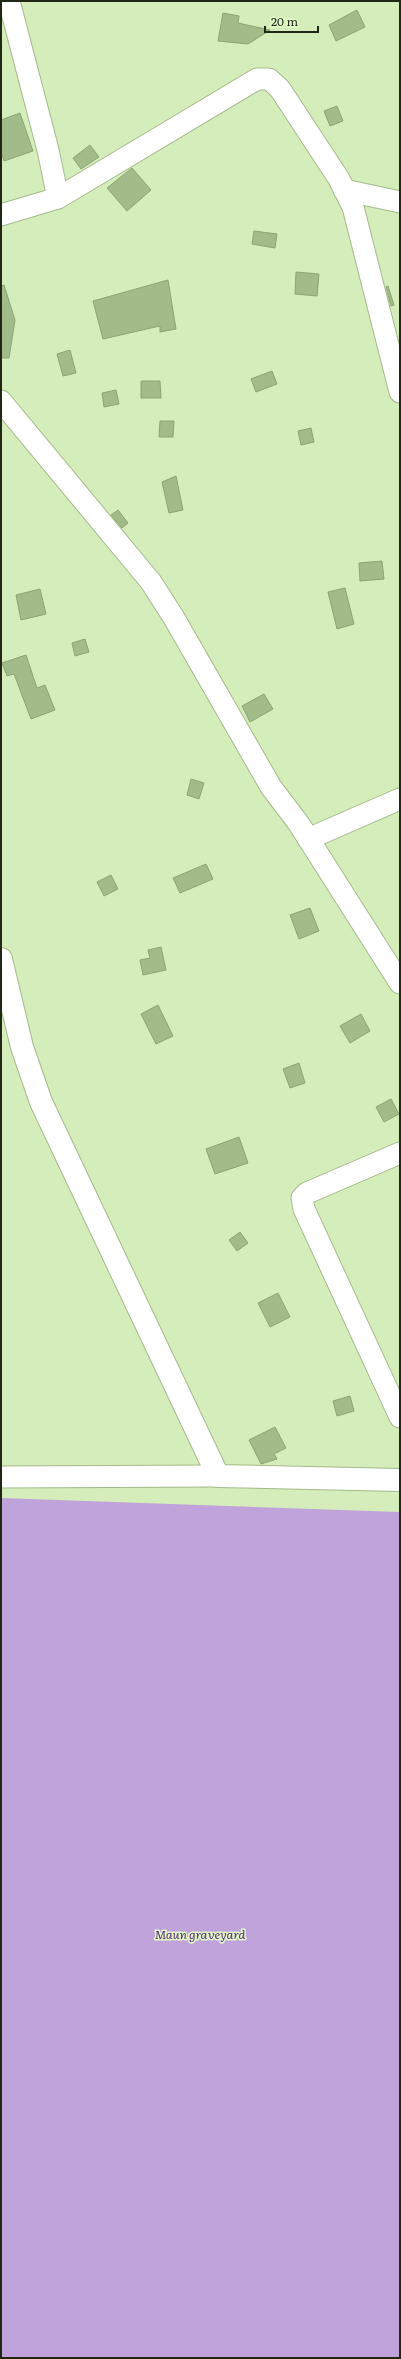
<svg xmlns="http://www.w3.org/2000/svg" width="401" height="2359" font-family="Literata,serif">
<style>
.green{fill:#c0a3da}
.building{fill:#a3ba89;stroke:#8da374}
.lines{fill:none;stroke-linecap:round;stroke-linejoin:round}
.street-casing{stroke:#a3ba8a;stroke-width:23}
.secondary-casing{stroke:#a3ba8a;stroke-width:24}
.street{stroke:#fff;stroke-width:21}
.secondary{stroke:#fff;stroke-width:22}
.labels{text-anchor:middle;stroke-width:3;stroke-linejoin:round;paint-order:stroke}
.park-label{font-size:12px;font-style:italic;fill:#552676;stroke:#e2fbc8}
</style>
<rect width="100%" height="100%" fill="#d5edbb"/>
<!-- green -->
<path class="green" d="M1,1498L400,1512V2358H1Z"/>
<!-- building -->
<path class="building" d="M357,10L365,27L336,41L329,25Z
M223,13L239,16L238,23L270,30L248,44L218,41Z
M337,106L343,121L330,126L324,111Z
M20,113L33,151L4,161L1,152V120Z
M90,145L99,157L81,169L73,158Z
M132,168L151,190L127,211L107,188Z
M254,231L277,234L275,248L252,244Z
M296,272L319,274L317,296L295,294Z
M168,280L176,329L160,332V326L103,339L93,301Z
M4,285L15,320L9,358H1V286Z
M388,286L394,305L391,306L386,287Z
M70,350L76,373L63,376L57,354Z
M272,371L277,384L256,392L251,379Z
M141,381H160L161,398H141Z
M116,390L119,404L104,407L102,393Z
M160,421H174L173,437H159Z
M311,428L314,442L301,445L298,431Z
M176,476L183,510L169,513L162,482Z
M118,510L128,523L122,528L111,515Z
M382,561L384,579L360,581L359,563Z
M345,588L354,624L337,629L328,592Z
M40,589L46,614L21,620L16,595Z
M85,639L89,652L75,656L72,643Z
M26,655L37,688L45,685L55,710L31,719L14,674L7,676L2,663Z
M264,694L273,709L250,722L242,706Z
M191,779L204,783L199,799L187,795Z
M206,864L213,879L180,893L173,878Z
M111,875L118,889L104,896L97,882Z
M310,908L319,931L299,939L290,915Z
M161,947L166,970L143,975L140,960L150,958L148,950Z
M158,1005L173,1036L156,1044L141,1014Z
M361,1014L370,1031L350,1043L340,1026Z
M299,1063L305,1083L290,1088L283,1069Z
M391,1099L399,1114L384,1122L376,1107Z
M239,1137L248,1163L215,1174L206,1149Z
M240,1232L248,1243L237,1251L229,1240Z
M278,1293L290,1317L270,1327L258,1303Z
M350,1396L354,1411L337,1416L333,1401Z
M275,1427L286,1448L274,1454L277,1459L261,1464L249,1440Z"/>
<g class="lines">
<defs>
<path id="street" d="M9,1L48,150L58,198
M344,190L400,202
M1,215L58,198L257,79H269L280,89L339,179L353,207L400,392
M1,401L151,582L174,618L271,787L299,824L400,983
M308,839L400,799
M400,1153L307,1193L302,1198L304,1209L400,1417
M1,1477L218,1476"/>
<path id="secondary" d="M1,959L22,1047L41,1102L218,1476L400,1480"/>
</defs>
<!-- street casing -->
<use href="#street" class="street-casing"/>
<!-- secondary casing -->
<use href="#secondary" class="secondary-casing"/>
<!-- street -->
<use href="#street" class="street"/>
<!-- secondary -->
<use href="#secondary" class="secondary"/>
</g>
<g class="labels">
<!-- park labels -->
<g class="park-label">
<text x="200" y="1939">Maun graveyard</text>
</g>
</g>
<!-- border -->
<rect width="401" height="2359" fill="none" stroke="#1f2815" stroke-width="4"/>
<!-- scale -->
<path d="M265 26v6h53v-6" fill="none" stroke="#1f2815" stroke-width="2"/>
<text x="271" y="26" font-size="12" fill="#1f2815" stroke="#e2fbc8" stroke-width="3" paint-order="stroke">20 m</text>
</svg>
